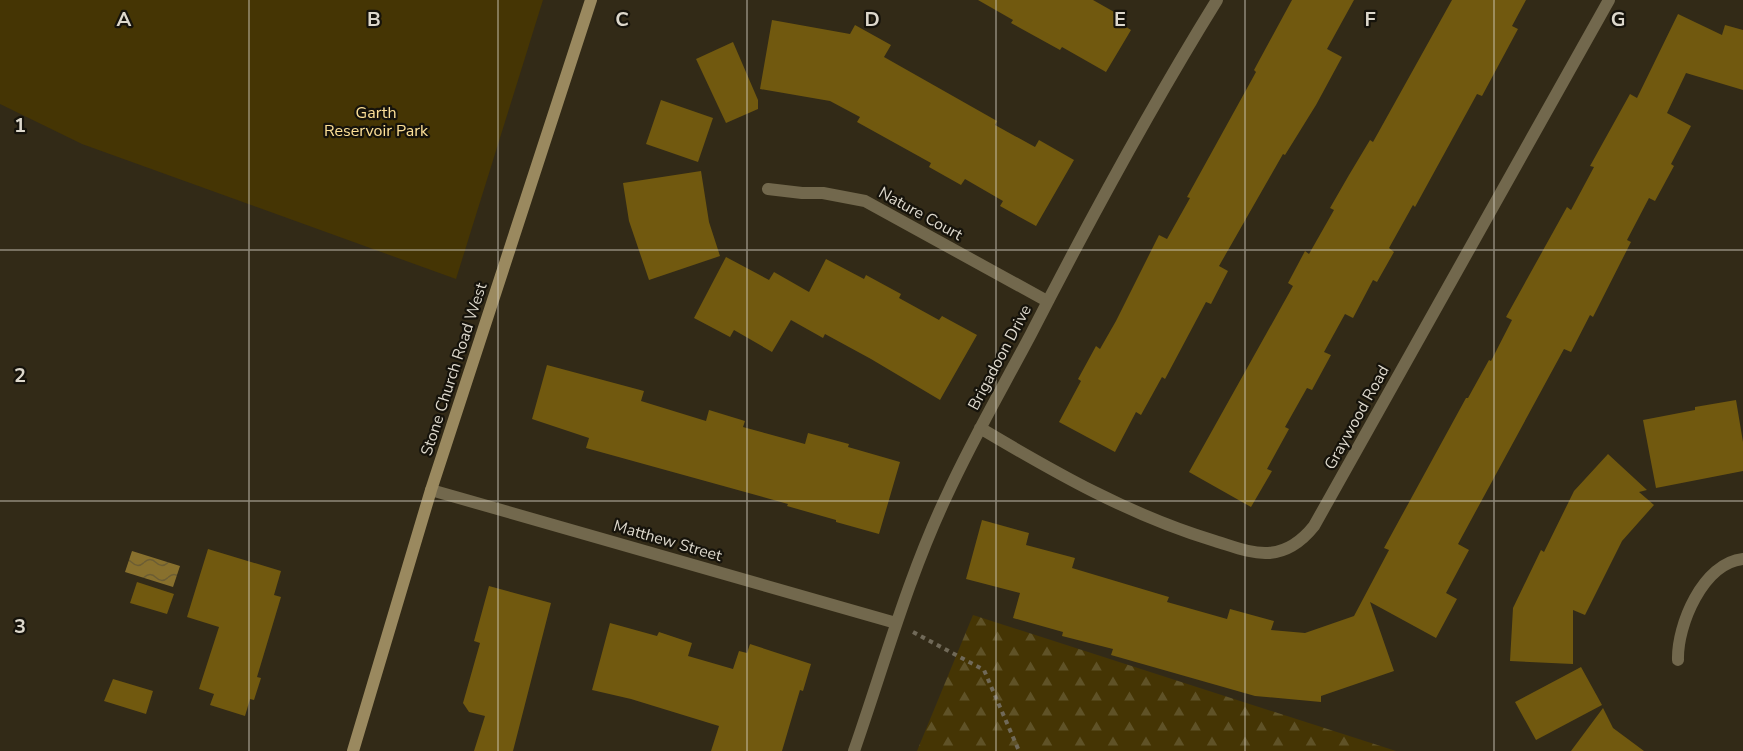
<svg xmlns="http://www.w3.org/2000/svg" width="1743" height="751" font-family="'Nunito Sans',sans-serif">
<style>
.green{fill:#453504}
.forest{fill:url(#forest-firs)}
.water{fill:url(#water-waves)}
.building{fill:#71590f}
.lines{fill:none;stroke-linecap:round;stroke-linejoin:round}
.path{stroke:#706958;stroke-width:4;stroke-dasharray:4.5 4.5;stroke-linecap:butt}
.minor{stroke:#72684d;stroke-width:12}
.secondary{stroke:#9a895f;stroke-width:12}
.grid{fill:none;stroke:#ddd8cc;stroke-width:1.5;stroke-opacity:0.55}
.labels{text-anchor:middle;stroke-width:4.5;stroke-linejoin:round;paint-order:stroke}
.park-label{font-size:16px;fill:#fde097;stroke:#16130b}
.street-label{font-size:16px;fill:#ddd8cc;stroke:#16130b}
.grid-label{font-size:20px;text-anchor:middle;font-weight:bold;fill:#ddd8cc;stroke:#16130b;stroke-width:4.5;stroke-linejoin:round;paint-order:stroke}
</style>
<defs>
<pattern id="forest-firs" width="22" height="20" patternUnits="userSpaceOnUse" patternTransform="scale(1.5)"><rect width="22" height="20" fill="#453504"/><path d="M5 1l3.5 6h-7zM16 11l3.5 6h-7z" fill="#5f5227"/></pattern>
<pattern id="water-waves" width="16" height="10" patternUnits="userSpaceOnUse" patternTransform="scale(1.5)"><rect width="16" height="10" fill="#88702d"/><path d="M0 5q4-4 8 0t8 0" fill="none" stroke="#6c5d33"/></pattern>
</defs>
<rect width="100%" height="100%" fill="#322a17"/>
<!-- green -->
<path class="green" d="M0,0H543L456,279L82,144L0,104Z"/>
<!-- forest -->
<path class="forest" d="M973,615L1396,751H917Z"/>
<!-- water -->
<path class="water" d="M132,551L180,566L173,587L125,572Z"/>
<!-- building -->
<path class="building" d="M978,0H1093L1123,17L1120,23L1131,30L1106,72L1062,47L1060,50L1011,23L1013,20Z
M1292,0H1354L1327,49L1342,57L1316,105L1285,155L1283,154L1219,266L1228,271L1211,304L1206,302L1165,379L1162,377L1141,415L1136,412L1115,452L1059,422L1081,381L1078,379L1096,346L1100,349L1116,321L1159,235L1167,239L1190,198L1187,197L1256,72L1254,70Z
M1452,0H1526L1512,26L1518,29L1482,96L1477,94L1415,207L1413,205L1389,248L1394,252L1377,282L1373,280L1353,318L1345,314L1324,352L1331,355L1312,390L1307,388L1285,427L1289,429L1267,469L1272,471L1251,507L1189,472L1293,286L1288,283L1305,251L1309,254L1334,210L1330,208L1349,175L1370,140L1373,142Z
M1678,14L1722,35L1725,25L1743,30V90L1686,73L1667,113L1691,126L1671,164L1674,166L1655,201L1649,198L1627,240L1631,242L1593,317L1590,315L1571,352L1564,349L1458,544L1469,550L1446,593L1457,599L1436,638L1370,602L1394,671L1321,696V702L1255,696L1111,655L1113,649L1062,636L1063,632L1013,618L1020,593L966,579L982,520L1029,533L1026,545L1075,558L1072,568L1169,597L1167,602L1227,619L1230,609L1274,621L1271,630L1305,633L1354,616L1389,550L1384,548L1466,398H1468L1489,360L1491,361L1512,320L1506,317L1567,207L1571,210L1594,167L1590,166L1630,94L1637,98Z
M772,20L850,34L855,25L891,45L884,57L997,121L995,125L1035,147L1039,140L1074,160L1036,226L1000,206L1003,201L965,179L961,185L929,167L931,163L857,122L860,117L830,101L760,89Z
M733,42L758,100V109L726,123L696,59Z
M661,100L713,118L698,162L646,144Z
M701,171L709,222L720,256L649,280L629,221L623,183Z
M726,257L769,280L774,272L809,292L826,259L864,279L866,275L901,294L899,298L939,320L942,316L977,335L940,400L871,359L825,334L823,338L791,320L772,352L734,330L730,337L694,318Z
M547,365L644,391L641,401L706,421L709,410L745,421L743,427L805,444L808,433L849,444L848,447L900,462L879,534L836,522V520L787,506L788,504L586,448L589,438L532,419Z
M1736,400L1743,442V471L1656,488L1643,420L1695,410V407Z
M1608,454L1647,490L1639,492L1654,505L1622,541L1585,615L1573,610V664L1510,661L1513,608L1541,550L1544,552L1574,491Z
M208,549L281,571L274,595L281,597L257,677L261,678L254,700L250,699L245,716L210,705L214,694L199,689L219,627L187,617Z
M137,582L174,594L167,614L130,603Z
M489,586L551,603L513,751H474L485,716L469,712L463,703L480,643L474,641Z
M610,623L657,636L659,632L692,643L688,656L733,669L739,651L747,653L750,644L811,664L803,691L800,690L782,751H711L719,726L631,699L592,690Z
M1581,667L1602,705L1536,740L1515,702Z
M113,679L153,691L146,714L104,701Z
M1603,708L1613,728L1644,751H1571Z"/>
<g class="lines">
<!-- path -->
<path class="path" d="M913,632L984,670L1019,751"/>
<!-- minor -->
<path class="minor" d="M768,189L802,193H823L865,201L1047,301
M980,428C1056,473 1129,515 1215,541C1232,546 1251,554 1268,553C1288,552 1302,541 1314,526L1609,0
M431,490L896,623
M1678,660C1677,625 1703,563 1743,559
M854,751C884,665 908,577 947,495C972,440 1003,387 1031,334C1089,221 1150,108 1217,0"/>
<!-- secondary -->
<path class="secondary" d="M353,751L431,490L591,0"/>
</g>
<!-- grid -->
<path class="grid" d="M249,0V751M498,0V751M747,0V751M996,0V751M1245,0V751M1494,0V751M0,250H1743M0,501H1743"/>
<g class="labels">
<!-- park labels -->
<g class="park-label">
<text x="376" y="118">Garth<tspan x="376" dy="18">Reservoir Park</tspan></text>
</g>
<!-- street labels -->
<g class="street-label">
<text transform="translate(921 213) rotate(29)" y="6">Nature Court</text>
<text transform="translate(999 357) rotate(-62)" y="6">Brigadoon Drive</text>
<text transform="translate(453 369) rotate(-72)" y="6">Stone Church Road West</text>
<text transform="translate(1356 417) rotate(-61)" y="6">Graywood Road</text>
<text transform="translate(668 540) rotate(16)" y="6">Matthew Street</text>
</g>
</g>
<g class="grid-label">
<text x="124" y="26">A</text>
<text x="374" y="26">B</text>
<text x="622" y="26">C</text>
<text x="872" y="26">D</text>
<text x="1120" y="26">E</text>
<text x="1370" y="26">F</text>
<text x="1618" y="26">G</text>
<text x="20" y="132">1</text>
<text x="20" y="382">2</text>
<text x="20" y="633">3</text>
</g>
</svg>
